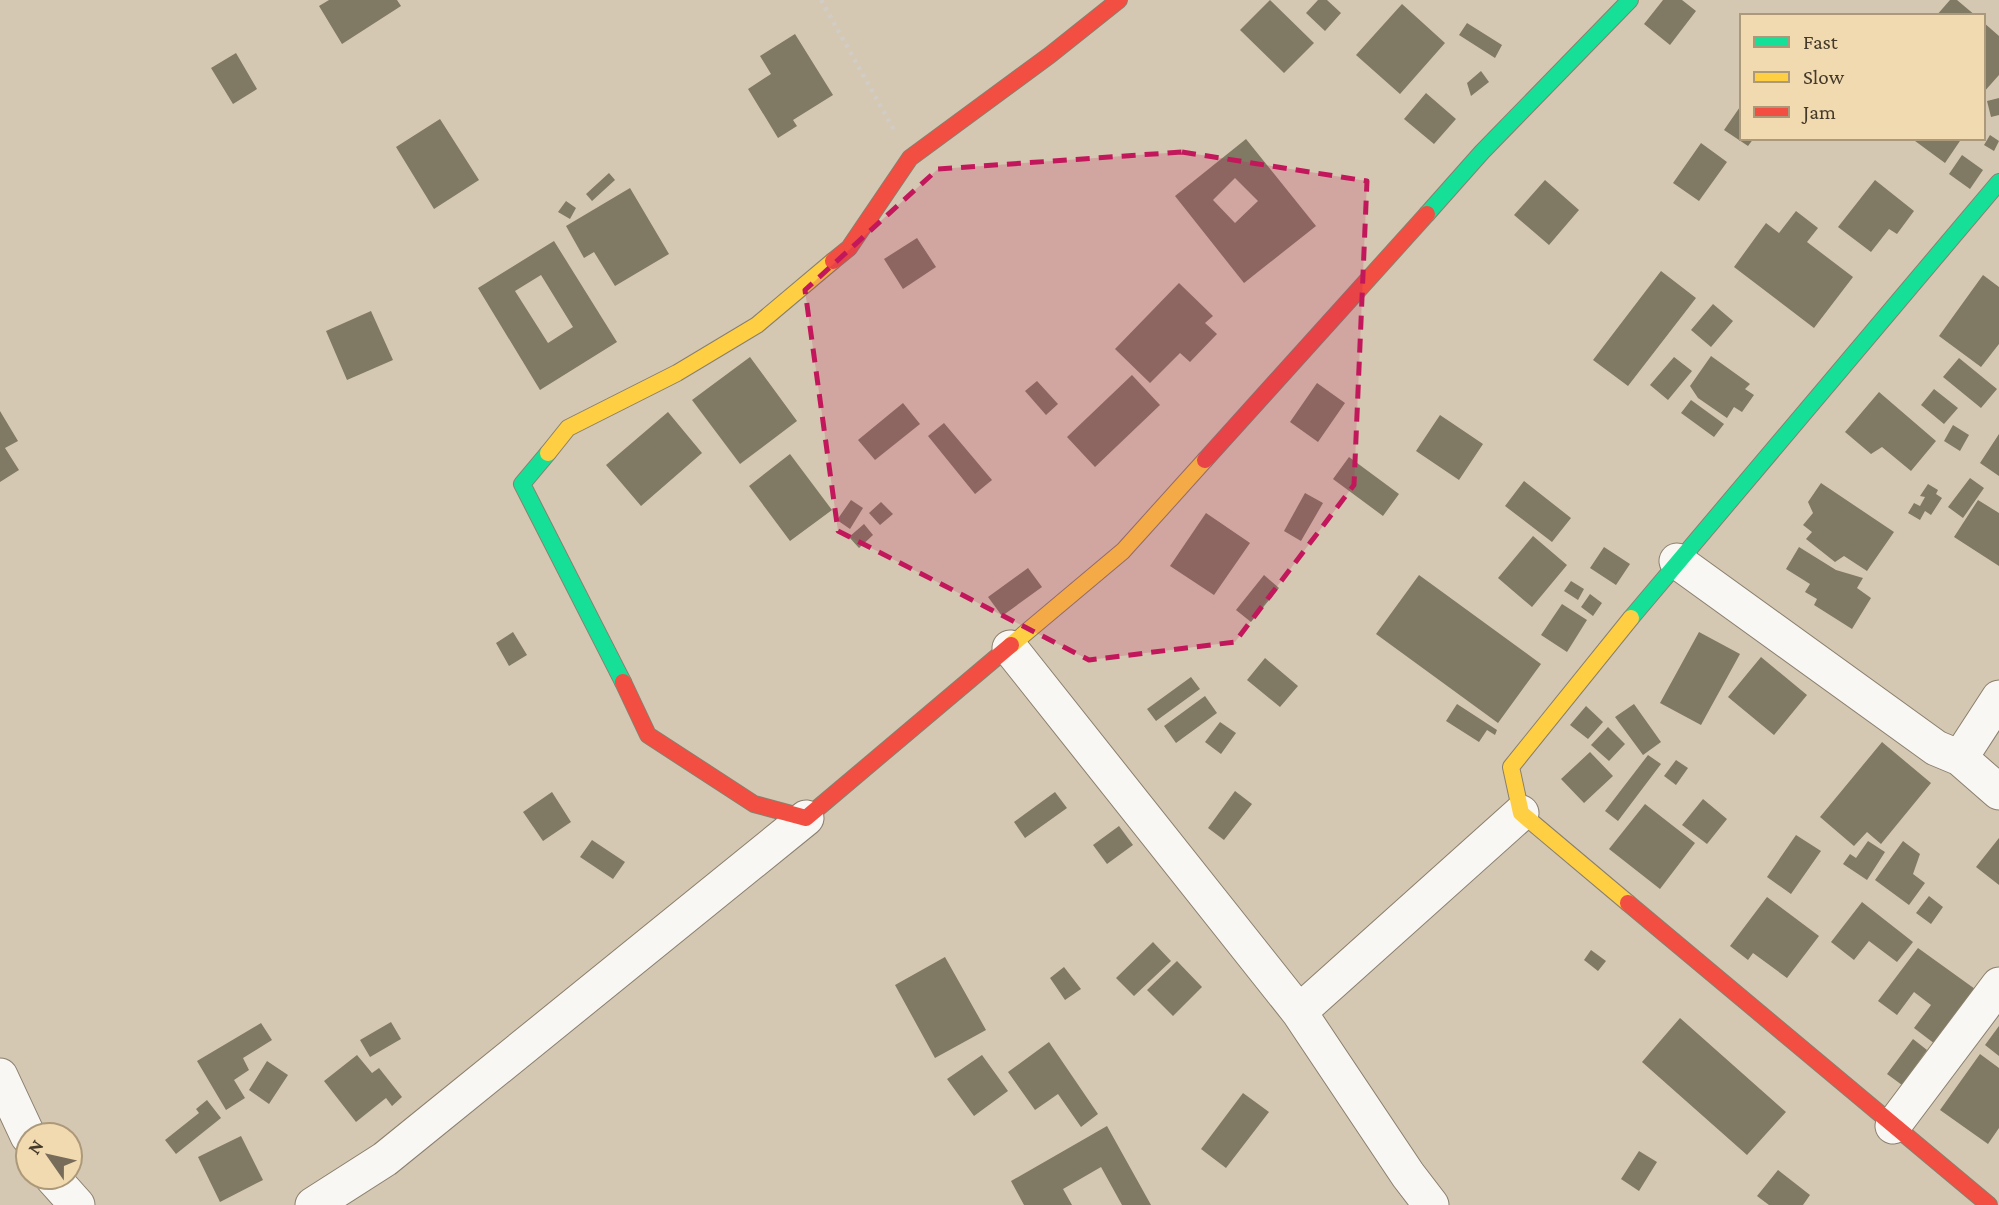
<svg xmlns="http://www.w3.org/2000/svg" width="1999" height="1205" font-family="'Crimson Pro',serif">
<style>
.building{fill:#807963;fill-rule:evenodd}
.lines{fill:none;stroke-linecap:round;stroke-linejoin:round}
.street-casing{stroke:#897f6e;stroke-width:37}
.fast-casing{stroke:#897f6e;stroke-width:18}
.slow-casing{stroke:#897f6e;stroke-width:18}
.jam-casing{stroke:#897f6e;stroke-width:18}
.path{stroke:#d1ccc6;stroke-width:4.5;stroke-dasharray:3.5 5;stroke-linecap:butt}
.street{stroke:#f9f7f3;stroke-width:35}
.fast{stroke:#16e098;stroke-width:16}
.slow{stroke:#ffcf43;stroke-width:16}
.jam{stroke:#f24e42;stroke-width:16}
.marked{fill:#c2185b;fill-opacity:0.2;stroke:#c2185b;stroke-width:5;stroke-dasharray:14 9;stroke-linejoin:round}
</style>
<rect width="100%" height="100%" fill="#d5c8b2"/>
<!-- building -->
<path class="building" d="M329,0H397L401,6L342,44L319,6Z
M1270,0L1314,43L1284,73L1240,30Z
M1318,0H1327L1341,13L1325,31L1306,13Z
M1663,0H1682L1696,11L1670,45L1644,24Z
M1950,0H1957L1976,16H1936Z
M1402,4L1445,43L1400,94L1356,55Z
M1983,22L1999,36V75L1983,93Z
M1467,23L1502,45L1495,58L1459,35Z
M795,34L833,95L793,120L797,126L778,138L748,89L771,74L760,56Z
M236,53L257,89L233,104L211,68Z
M1481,71L1489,82L1471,96L1467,83Z
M1426,93L1456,119L1434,144L1404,119Z
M1999,98V115L1991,117L1987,101Z
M1742,104V138H1754L1748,146L1724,130Z
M440,119L479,180L434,209L396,147Z
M1990,135L1999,141L1994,151L1984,145Z
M1911,138H1962L1945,163Z
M1246,139L1316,226L1244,283L1175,196ZM1235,178L1258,201L1235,223L1213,200Z
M1701,143L1727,162L1699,201L1673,183Z
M1962,155L1983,170L1970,189L1949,174Z
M609,173L615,180L592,201L586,194Z
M1545,180L1579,210L1549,245L1514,215Z
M1875,180L1914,211L1897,234L1889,229L1871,252L1838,227Z
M630,188L669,254L615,286L594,252L584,258L566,226Z
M566,201L576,208L570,219L558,212Z
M1796,211L1818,228L1807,242L1853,277L1814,328L1734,267L1766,223L1779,233Z
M917,238L936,267L903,289L884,259Z
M554,241L617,342L540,390L478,288ZM541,275L573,327L548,343L515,291Z
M1661,271L1696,298L1628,386L1593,360Z
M1983,275L1999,287V344L1981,367L1939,336Z
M1179,283L1213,316L1205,323L1217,334L1190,362L1180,353L1150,383L1115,349Z
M1713,304L1733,321L1711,347L1691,330Z
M371,311L393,360L347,380L326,331Z
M1711,356L1750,384L1745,389L1754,395L1742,412L1734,407L1727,418L1698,398L1690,386Z
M750,357L797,421L740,464L692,400Z
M1674,357L1692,371L1668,400L1650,385Z
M1959,358L1997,389L1981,408L1943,377Z
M1132,375L1160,405L1095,467L1067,437Z
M1037,381L1058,404L1046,415L1025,391Z
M1317,383L1345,403L1318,442L1290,422Z
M1934,389L1958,408L1944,424L1921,405Z
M1879,392L1936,441L1911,471L1882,447L1871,454L1845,432Z
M1691,400L1724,424L1714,437L1681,413Z
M903,403L920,424L875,460L858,440Z
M0,411L18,441L5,448L19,470L0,482Z
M668,412L702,453L641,506L606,465Z
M1440,415L1483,444L1459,480L1416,451Z
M944,423L992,480L975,494L928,436Z
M1953,425L1969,435L1960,451L1944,441Z
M1999,434V476L1980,463Z
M790,454L832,510L790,541L749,486Z
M1349,457L1399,494L1383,516L1333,479Z
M1970,478L1984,488L1963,518L1948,507Z
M1524,481L1571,518L1552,542L1505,506Z
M1821,483L1894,532L1867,571L1844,556L1835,562L1806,539L1812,532L1803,525L1813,513L1808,502Z
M1928,484L1938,490L1936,494L1942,498L1931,515L1925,511L1920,520L1908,513L1914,503L1920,506L1925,497L1920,496Z
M1305,493L1323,503L1301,541L1284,531Z
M851,500L863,508L850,529L837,520Z
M1978,500L1999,513V566L1954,537Z
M881,502L893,514L880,525L869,513Z
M1206,513L1250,543L1214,595L1170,566Z
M864,524L873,535L859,548L849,537Z
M1533,536L1567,565L1532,607L1498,578Z
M1604,547L1630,564L1616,585L1590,568Z
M1799,547L1836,570L1863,578L1857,588L1871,598L1852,629L1814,605L1817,599L1805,592L1810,584L1786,569Z
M1028,568L1042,587L1002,616L988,597Z
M1264,575L1279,588L1251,622L1236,610Z
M1419,575L1541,664L1498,723L1376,634Z
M1571,581L1584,589L1578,600L1564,591Z
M1590,594L1602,603L1593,616L1581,607Z
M1562,604L1587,620L1567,652L1541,635Z
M513,632L527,655L509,666L496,643Z
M1699,632L1740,654L1701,725L1660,703Z
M1761,657L1807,695L1774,735L1728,697Z
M1265,658L1298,686L1280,707L1247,680Z
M1191,677L1200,689L1156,721L1147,709Z
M1205,696L1217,713L1176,743L1164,726Z
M1457,704L1497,730L1495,735L1487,730L1479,742L1446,721Z
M1634,704L1661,742L1643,755L1615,717Z
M1586,706L1603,722L1588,739L1570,725Z
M1220,722L1236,733L1221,754L1205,742Z
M1608,727L1625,744L1609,761L1591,745Z
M1882,742L1931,783L1881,844L1867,832L1854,846L1820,817Z
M1590,752L1613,776L1584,803L1561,779Z
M1648,755L1661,764L1618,821L1605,811Z
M1676,760L1688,768L1676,785L1664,776Z
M1235,791L1252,804L1224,840L1208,828Z
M552,792L571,822L543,841L523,812Z
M1055,792L1067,808L1025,838L1014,822Z
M1703,799L1727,819L1707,844L1682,825Z
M1645,804L1695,843L1660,889L1609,849Z
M1119,826L1133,845L1107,864L1093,845Z
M1796,835L1821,851L1791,894L1767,877Z
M1999,838V885L1976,867Z
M592,840L625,862L613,879L580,857Z
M1868,841L1885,852L1867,880L1843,864L1850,854L1856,858Z
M1903,841L1920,854L1913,874L1925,883L1909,905L1875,880Z
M1929,896L1943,907L1931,924L1916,913Z
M1767,897L1819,936L1787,978L1753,953L1748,960L1730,946Z
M1862,902L1913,942L1897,962L1869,941L1854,960L1831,942Z
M1153,942L1171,961L1134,996L1116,978Z
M1918,948L1975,989L1935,1044L1914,1028L1931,1005L1914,992L1897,1015L1878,1001Z
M1591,950L1606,961L1598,971L1584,960Z
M945,957L986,1030L935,1058L895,985Z
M1177,961L1202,987L1173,1016L1147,990Z
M1064,967L1081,989L1065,1000L1050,978Z
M1680,1018L1786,1112L1747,1155L1642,1062Z
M391,1022L401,1039L370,1057L360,1040Z
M261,1023L272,1040L243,1058L249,1070L234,1080L245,1098L226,1110L197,1061Z
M1999,1026V1056L1985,1045Z
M1913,1039L1927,1050L1902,1085L1887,1074Z
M1049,1042L1098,1114L1081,1127L1058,1094L1035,1110L1008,1072Z
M1980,1054L1999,1068V1128L1988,1144L1940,1110Z
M357,1055L372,1073L379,1068L402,1097L392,1106L386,1098L356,1122L324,1081Z
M982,1055L1008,1091L974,1116L947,1079Z
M267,1061L288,1075L269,1104L249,1090Z
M1243,1093L1269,1112L1226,1168L1201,1149Z
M207,1100L221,1118L176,1154L165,1140L199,1113L196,1109Z
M1107,1126L1151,1205H1122L1101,1167L1063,1189L1072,1205H1024L1011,1181Z
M241,1136L263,1180L220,1202L198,1157Z
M1639,1151L1657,1162L1639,1191L1621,1179Z
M1778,1170L1810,1195L1803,1205H1769L1757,1196Z"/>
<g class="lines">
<defs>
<path id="street" d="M1677,561L1936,748L1960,758L1999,792
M1010,648L1299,1012L1408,1175L1431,1205
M1960,758L1999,698
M1299,1012L1521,813
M0,1076L28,1136
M1893,1126L1999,985
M52,1177L77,1205
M313,1205L385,1159L806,818"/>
<path id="fast" d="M1427,214L1482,152L1630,0
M548,453L522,484L623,682
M1631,618L1999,182"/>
<path id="slow" d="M548,453L568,428L677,373L757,325L833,261
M1011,645L1123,551L1205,460
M1628,903L1521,813L1511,767L1631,618"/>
<path id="jam" d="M833,261L849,248L910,158L1050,55L1119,0
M1205,460L1427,214
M623,682L648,735L754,804L806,818L1011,645
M1628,903L1989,1205"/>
</defs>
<!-- street casing -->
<use href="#street" class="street-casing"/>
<!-- fast casing -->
<use href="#fast" class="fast-casing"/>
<!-- slow casing -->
<use href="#slow" class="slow-casing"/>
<!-- jam casing -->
<use href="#jam" class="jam-casing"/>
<!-- path -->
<path class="path" d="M821,0L894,130"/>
<!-- street -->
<use href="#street" class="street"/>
<!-- fast -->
<use href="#fast" class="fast"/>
<!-- slow -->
<use href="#slow" class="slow"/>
<!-- jam -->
<use href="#jam" class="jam"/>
</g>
<!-- marked area -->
<path class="marked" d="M1182,152L1367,181L1354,485L1235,642L1089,660L838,531L805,290L938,169Z"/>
<!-- legend -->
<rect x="1740" y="14" width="245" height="126" fill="#f1d9b0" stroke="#ac997a" stroke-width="2"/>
<rect x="1754" y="37" width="35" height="10" fill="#16e098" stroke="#ac997a" stroke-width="2"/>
<text x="1803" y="49" font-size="21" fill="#443a2a">Fast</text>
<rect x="1754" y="72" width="35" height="10" fill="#ffcf43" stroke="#ac997a" stroke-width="2"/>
<text x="1803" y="84" font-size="21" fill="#443a2a">Slow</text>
<rect x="1754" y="107" width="35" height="10" fill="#f24e42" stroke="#ac997a" stroke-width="2"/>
<text x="1803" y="119" font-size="21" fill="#443a2a">Jam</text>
<!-- north arrow -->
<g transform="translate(49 1156) rotate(304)"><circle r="33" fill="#f1d9b0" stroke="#ac997a" stroke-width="2"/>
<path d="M0-5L12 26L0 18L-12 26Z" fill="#776c5a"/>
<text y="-10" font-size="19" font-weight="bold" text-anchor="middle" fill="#443a2a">N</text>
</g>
</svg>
